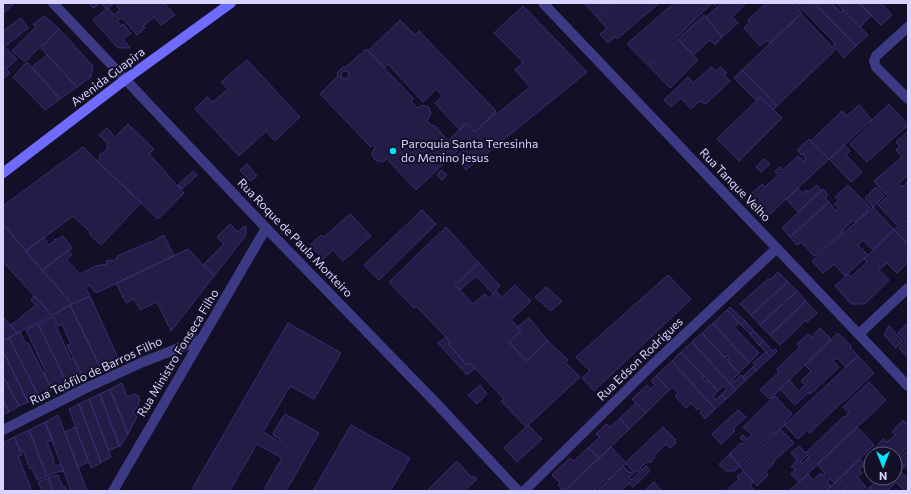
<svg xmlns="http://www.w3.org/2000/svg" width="911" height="494" font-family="Commissioner,sans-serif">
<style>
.building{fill:#241b47;stroke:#3b2d73;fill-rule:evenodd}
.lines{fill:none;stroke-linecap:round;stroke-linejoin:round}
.street{stroke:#3d3a85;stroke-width:10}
.secondary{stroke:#6f6bff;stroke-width:10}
.poi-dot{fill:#00e5ff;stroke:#130f26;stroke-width:1.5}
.labels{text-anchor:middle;stroke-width:4;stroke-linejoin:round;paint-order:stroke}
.street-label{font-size:12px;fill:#d9d4ff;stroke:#130f26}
.poi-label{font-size:12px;fill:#d9d4ff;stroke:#130f26;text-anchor:start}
</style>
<rect width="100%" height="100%" fill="#130f26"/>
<!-- building -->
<path class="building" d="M3,3H11L13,5L3,13Z
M89,3H100L93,8Z
M101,3H115L106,9Z
M115,3H164L175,15L161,25L154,17L143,26L145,28L137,35L122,18L117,21L121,26L123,24L131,33L123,39L130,48H118L93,20L108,8L114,15L120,10Z
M584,3H610L596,16Z
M613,3H659L617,39L615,37L608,43L600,34L607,28L597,17Z
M674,3H717L715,5L712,3L648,65L627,44Z
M722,3H746L732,17L738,23L722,37L706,17Z
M766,3H793L802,13L770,43L767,40L760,46L744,28L750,22L748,20Z
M796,3H814L856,46L844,58L833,45L835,43Z
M814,3H832L841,13L843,10L868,35L856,46Z
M836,3H859L871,16L860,27Z
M859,3H881L892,15L881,25Z
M523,6L587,72L466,170L456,157L468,146L466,143L457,150L448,141L466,123L475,132L495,113L497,114L530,87L515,70L523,62L494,33Z
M801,14L835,50L777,106L742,70Z
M704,15L722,37L715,45L710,40L693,55L678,39Z
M44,16L59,29L44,45L43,44L27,60L24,61L12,51L36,27L33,24Z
M21,18L28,28L3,48V31Z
M400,20L415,35L419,31L496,111L475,132L466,123L460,130L435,103L442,96L436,89L423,102L388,64L384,68L368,51Z
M59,29L93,66L91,77L77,87L41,48Z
M678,39L698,60L670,88L649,66Z
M4,47L17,59L6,69L3,66Z
M366,49L414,99L411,101L417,108L423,105L429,107L431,113L427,121L432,126L434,125L457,151L416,190L387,159L382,162L378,161L374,159L372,154L375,147L373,145L371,147L320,94L338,76L337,73L343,67H346Z
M47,55L77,87L60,99L32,67Z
M247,60L300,117L275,141L266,131L239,156L195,109L207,97L213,102L228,89L221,82Z
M27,62L60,99L45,110L13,77Z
M3,66L10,73L3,79Z
M711,67L716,71L720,67L727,73L724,75L730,81L706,104L700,101L691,109L681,98L671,107L664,100L688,77L693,83Z
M742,70L777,106L773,110L760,97L757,101L734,78Z
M341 75a4 4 0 1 1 8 0a4 4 0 1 1-8 0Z
M760,97L782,118L739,161L717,139Z
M889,104L908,125L867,162L850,144L871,124L870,122Z
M859,105L872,120L829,159L811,141L842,111L847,116Z
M128,124L154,149L149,154L184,193L158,219L97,161L101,158L99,156L108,148L106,146L108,144L99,135L107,128L115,137Z
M908,131V159L905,162L908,165V175L886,195L874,181L902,157L896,150L900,146L896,142Z
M809,139L829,159L769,215L750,195L762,184L765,187L778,175L775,171L780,167L783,170L798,156L804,161L806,159L804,156L805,155L804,154L802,155L797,150Z
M844,145L850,151L846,155L862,172L851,182L829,159Z
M83,147L141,203L101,245L89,234L90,232L73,216L26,251L3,224V206Z
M764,159L770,164L761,172L756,167Z
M247,164L257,176L250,181L240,170Z
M441,170L447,175L442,180L437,175Z
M193,171L197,175L182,189L178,185Z
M908,181V215L897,225L878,205L900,185L902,187Z
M817,185L821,190L798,212L786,199L798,188L802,193L806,190L808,192Z
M848,185L870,207L867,210L868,211L855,222L853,220L842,231L843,232L817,254L814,256L801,242L797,245L790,237L829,202L836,211L839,208L834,204L839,200L835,197Z
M876,187L884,196L873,207L865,198Z
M823,189L828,195L826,197V200L829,202L790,237L782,228Z
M873,207L894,230L873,250L863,240L858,245L868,255L845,276L834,264L823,273L812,261Z
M422,210L436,224L379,280L364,265Z
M350,214L371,236L343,261L333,250L323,259L310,245L321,235L324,237Z
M908,218V245L894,230Z
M3,224L26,251L72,304L52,315L3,262Z
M230,224L238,232L244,226L246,227V235L214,276L203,265L224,244L217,237Z
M446,227L479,263L455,285L473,304L485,294L489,298L496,291L502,297L515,285L531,301L511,320L521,331L509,342L526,361L548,341L568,360L565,362L580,377L526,427L501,401L504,399L470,363L467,365L448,344L450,342L446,337L416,306L414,308L389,282Z
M894,230L908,245V262L897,273L887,263L879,270L889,280L865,304H851L835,286L848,274L851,277L867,262L864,259Z
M164,235L174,256L96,293L89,285L85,287L90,296L72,304L42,270L68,250L72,255L66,259L80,274L98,265L99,266L103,264L104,265L107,264L106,261L110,260L112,261L118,258L117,256L150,242V243L155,241V240Z
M63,236L72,248L42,270L26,251L44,237L49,245L55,241L54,240L55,239L56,240Z
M188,249L214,276L171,331L157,302L140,310L134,299L126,303L116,283Z
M479,263L500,286L493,294L476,276L460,290L455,285Z
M778,272L788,282L751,315L740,304L768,279L770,280Z
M668,275L691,299L594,391L582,378L590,371L576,357Z
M788,282L797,291L760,325L751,315Z
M546,287L562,301L551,311L535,297Z
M797,291L806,301L770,335L760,325Z
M34,296L52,315L17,333L9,324L11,325L36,305L31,300Z
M90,296L118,358L100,367L70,305Z
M806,301L817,313L807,322L806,320L780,345L770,335Z
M70,305L100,367L82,375L67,345L71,344L62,324L58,326L53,315Z
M730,307L745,321L741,325L727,310Z
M727,310L739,323L734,327L759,353L749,363L713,323Z
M3,317L17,333L3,341Z
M52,317L71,360L74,359L82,375L67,383L38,324Z
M529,318L548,341L526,361L509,342L521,331L517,327Z
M745,321L754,331L750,334L741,325Z
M288,323L341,353L314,399L290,386L263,432L280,442L281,440L273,435L274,434L273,433L285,414L319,433L286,491H263L282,458L257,444L230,490L231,491H191Z
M713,323L749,363L739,373L727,360L730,358L727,356L725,358L702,333Z
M908,323V358L899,348L906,341L898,333Z
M38,324L67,383L52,390L44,373L46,372L26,330Z
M889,326L903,341L896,348L884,335Z
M820,328L831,339L770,399L760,390L779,372L777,369L800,347L797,344L808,334L812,337Z
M754,331L764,341L759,345L750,334Z
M20,332L26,344L28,343L52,390L39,397L9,338Z
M702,333L739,373L732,380L734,382L741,375L746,380L736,390L692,342Z
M838,333L851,346L850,347L858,356L846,367L837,358L833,361L839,367L816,389L810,394L808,393L795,405L780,389L789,380L799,391L805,385L801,381L811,371L805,365Z
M446,337L450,342L448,344L467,365L470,363L475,368L467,375L438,343Z
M9,338L39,397L28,402L3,351V341Z
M764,341L773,351L775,349L777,351L771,357L759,345Z
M692,342L736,390L726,399L721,395L727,389L723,386L718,391L681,352Z
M3,351L28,402L19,406L3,376Z
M681,352L704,377L702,379L705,381L707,380H708L718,391L713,397L716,400L721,395L726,399L715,409L672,361Z
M766,352L771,357L756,371L753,367L755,365L753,363Z
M858,356L874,373L845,401L844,400L810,433L807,430L798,439L784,425Z
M672,361L715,409L705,419L700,412L702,410L699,408L697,410L691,403L686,408L675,396L678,393L673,387L669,390L656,376Z
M753,367L756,371L746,380L742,377Z
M3,376L19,406L9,412L3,400Z
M656,376L669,390L646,413L632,399L647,385L650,389L655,385L651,381Z
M869,382L886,400L799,482L791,474L796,469L791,467L797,460L791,453L799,446L806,453L844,416L845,417L849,412L843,407ZM807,455L809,457L802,464L800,462Z
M122,383L127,397L135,394L136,396L138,395L140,401L138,402L139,404L133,413L137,417L128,434L110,389Z
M480,385L487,394L477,404L468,395Z
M110,389L128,434L120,447L100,394Z
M100,394L119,446L109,451L89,399Z
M775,396L792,414L784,422L786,424L777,432L776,433L774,432L739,465L729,454L741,443L742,444L745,442L740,438L743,435L747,439L752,435L743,427Z
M89,399L111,457L101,462L79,404Z
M3,400L9,412L3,415Z
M636,403L646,413L629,429L620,418Z
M79,404L101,463L91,468L69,409Z
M738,410L746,417L733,429L735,431L721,444L712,434Z
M58,415L78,467L87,491H71L45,422Z
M620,418L629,429L599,458L588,448L600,437L596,434L606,424L610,427Z
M903,420L908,425V446L895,460V454H871V459L868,456L883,439L887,442L896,434L892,432Z
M45,422L53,440L47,442L54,460H53L55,466L61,464L64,471L61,472L60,471L47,476L29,430Z
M351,425L410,458L390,491H313Z
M528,425L542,439L517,462L504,448Z
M75,427L89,462L78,467L65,432Z
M663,427L676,440L674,441L676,443L670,448L666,444L654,456L655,457L650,463L648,461L640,468L642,470L646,466L650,471L633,487L629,483L621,491H597L623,466L630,473L633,471L625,463ZM638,470L640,472L631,480L629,477Z
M857,427L874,445L835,483L830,479L827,482L831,486L826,491H789L808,474L813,480L821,473L823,476L825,473L817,464Z
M780,429L794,443L773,462L774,463L765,472L768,475L757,486L740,467Z
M29,430L47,476L37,480L32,468L30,469L23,451L21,452L14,437Z
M14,437L22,455L18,456L32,491H3V443Z
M611,447L626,463L609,480L607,478L594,491H565Z
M588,448L599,458L563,491L558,485L560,483L552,475L570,458L574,461Z
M908,450V464L900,471L895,466V463Z
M730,454L740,466L734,471H726L719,464Z
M860,459L865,464L859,470L862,473L857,477L866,487L861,491H851L846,487L844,490L845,491H826Z
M457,461L472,478L474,476L477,479L464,491H427Z
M895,466L908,479V489L905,491L896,482L887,491H874L870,487L879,478H895Z
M744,471L754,482L750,485L755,491H726L739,479L737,477Z
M58,475L63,487L65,486L67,491H53L48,478Z
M48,478L53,491H42L38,482Z
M654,482L662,491H644Z
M870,487L874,491H865Z"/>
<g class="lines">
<!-- street -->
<path class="street" d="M53,3L266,228L438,405L518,491
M543,3L908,386
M908,27L876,56L874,61L876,67L908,99
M859,334L908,288
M3,430L86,388L143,362L202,339
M113,491L266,228
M524,491L652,365L777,248"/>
<!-- secondary -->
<path class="secondary" d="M3,173L126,79L231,3"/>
</g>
<!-- markers -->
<circle class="poi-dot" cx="393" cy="151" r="4"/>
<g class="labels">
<!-- street labels -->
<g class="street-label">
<text transform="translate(108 77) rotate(-37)" y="4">Avenida Guapira</text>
<text transform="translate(735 185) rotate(46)" y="4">Rua Tanque Velho</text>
<text transform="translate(295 238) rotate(46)" y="4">Rua Roque de Paula Monteiro</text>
<text transform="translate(178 353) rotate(-59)" y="4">Rua Ministro Fonseca Filho</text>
<text transform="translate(640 359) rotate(-44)" y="4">Rua Edson Rodrigues</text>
<text transform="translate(96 371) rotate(-25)" y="4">Rua Teófilo de Barros Filho</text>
</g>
<!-- poi labels -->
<g class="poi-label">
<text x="401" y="148">Paroquia Santa Teresinha<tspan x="401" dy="14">do Menino Jesus</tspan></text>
</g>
</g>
<!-- border -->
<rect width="911" height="494" fill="none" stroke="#d9d4ff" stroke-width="8"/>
<!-- north arrow -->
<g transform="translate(883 466) rotate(180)"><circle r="19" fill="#130f26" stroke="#625e7d"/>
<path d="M0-3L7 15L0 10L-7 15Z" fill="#00e5ff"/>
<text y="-6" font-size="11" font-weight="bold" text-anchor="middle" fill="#d9d4ff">N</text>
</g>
</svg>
